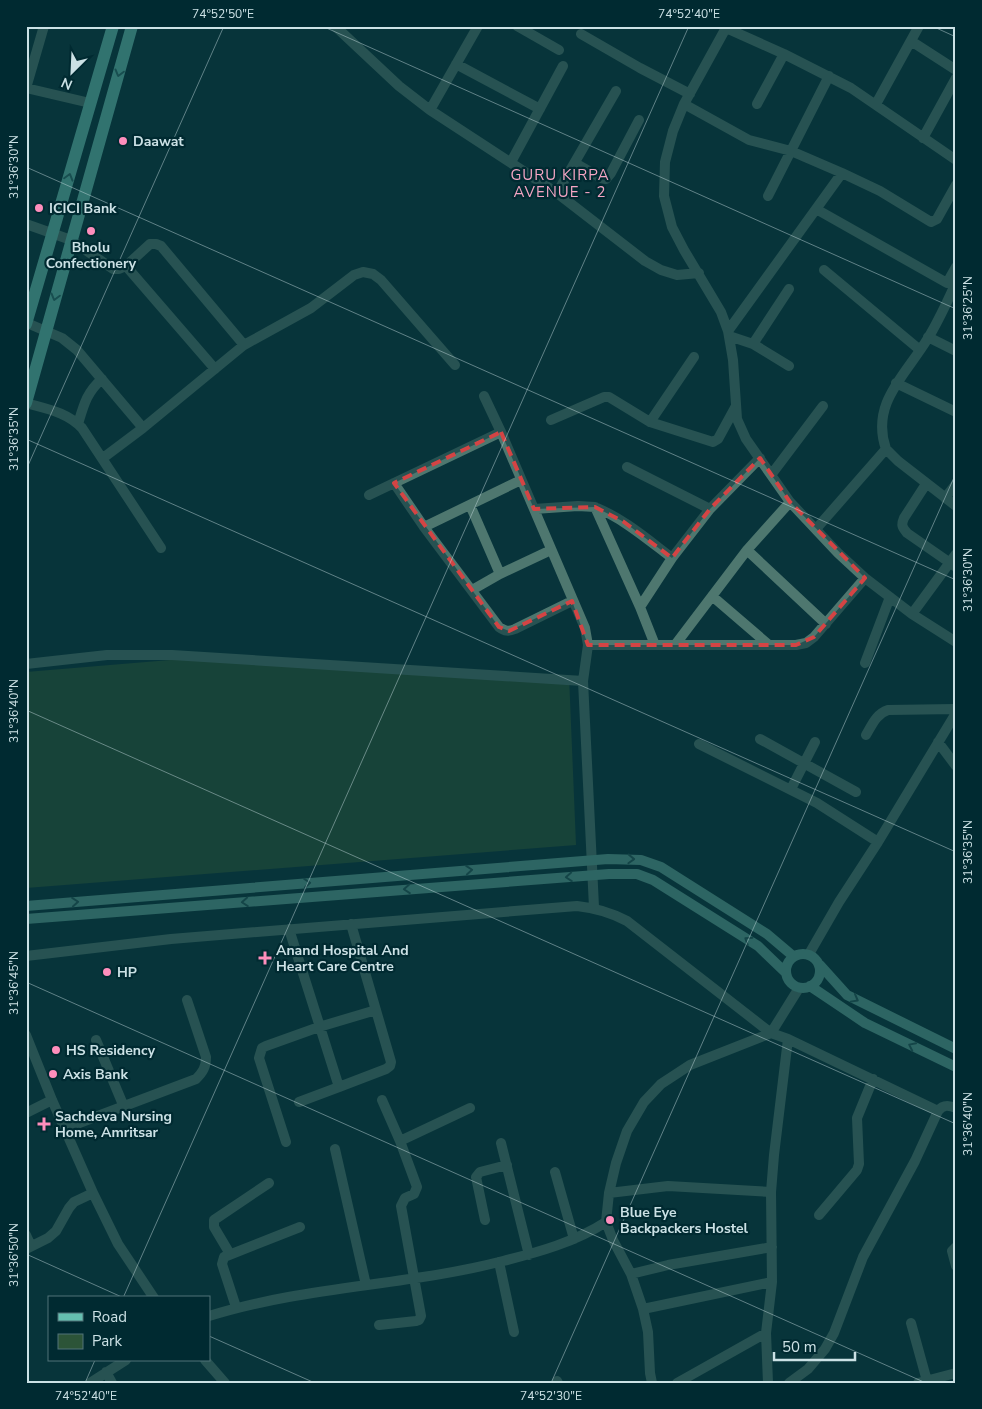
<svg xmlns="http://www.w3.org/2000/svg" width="982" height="1409" font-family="'Nunito Sans',sans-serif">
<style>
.green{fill:#2c5438}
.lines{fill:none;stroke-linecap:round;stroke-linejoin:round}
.street{stroke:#4e776f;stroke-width:10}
.secondary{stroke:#5ca094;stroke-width:10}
.primary{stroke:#65bfb0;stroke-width:12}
.oneway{stroke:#2d6d6a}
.oneway2{stroke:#255959}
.marked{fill:none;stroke:#d44444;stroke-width:4;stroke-dasharray:10 6;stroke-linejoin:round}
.ticks{fill:none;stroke:#cbe1e5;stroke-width:1;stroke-opacity:0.45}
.poi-dot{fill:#fe8ebc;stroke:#002a31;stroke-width:2}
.labels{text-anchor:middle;stroke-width:4.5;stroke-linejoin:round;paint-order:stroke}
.poi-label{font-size:14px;font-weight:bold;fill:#cbe1e5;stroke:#002a31;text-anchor:start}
.neighbourhood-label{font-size:15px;letter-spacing:1px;fill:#f5a6c4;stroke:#002a31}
.neatline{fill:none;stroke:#cbe1e5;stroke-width:2}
.ticks-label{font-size:12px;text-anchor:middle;fill:#cbe1e5}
</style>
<rect width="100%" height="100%" fill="#08343b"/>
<!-- green -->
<path class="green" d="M182,659L569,676L576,845L26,888V672Z"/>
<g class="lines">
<!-- street -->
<path class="street" d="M44,26L26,88L90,103
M335,26L399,86L430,110L557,193L645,261L661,270L677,275L699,273
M517,26L559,50
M727,26L684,104L673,131L665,162L664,196L672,227L684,250L721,312L728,331L733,360L737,419L746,439L790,502L838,553L865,578L912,614L956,642
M726,28L784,54L851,88L956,160
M581,34L640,68L690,94
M911,41L956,70
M456,64L540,109
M684,104L749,140L791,151L842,173L880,191L931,222L937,219L956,185
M757,104L784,54
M876,104L919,26
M430,110L478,26
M923,138L956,78
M511,162L563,66
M575,163L601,178L606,179L611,173L639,120
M557,193L616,91
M768,196L829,76
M816,209L947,283L956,267
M26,224L71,240L113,269H119L126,266L215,369
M126,266L150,244H156L161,246L244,345
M824,270L920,350
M27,323L62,338L77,350L143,428L244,345L311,308L354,275L363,272L373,274L381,280L455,365
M728,331L842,173
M729,336L753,344L789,366
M928,337L956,351
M753,344L789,289
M896,383L956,412
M484,396L501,432L585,628L588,645H796L806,643L814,637L865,578
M26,403C47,409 67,412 82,428L161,548
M551,420L604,397H609L650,422L713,442L718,439L736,406
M650,422L694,357
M78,424C84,404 87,392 102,379
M886,449C870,403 906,375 928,338C938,322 946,304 954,287
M103,458L143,428
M627,467L710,509
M771,475L823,406
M521,480L424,527L499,627C505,631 508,632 515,629L572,601
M394,483L424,527
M926,484L904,518C901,525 902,527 907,533L956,567
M369,495L501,432
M945,498L956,484
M470,505L500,574
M595,507C624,519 647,539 672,558L640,607
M534,509L578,506L595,507L640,607L655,645
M816,529L886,449L898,461L956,506
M747,550L826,624
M672,558L710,509L760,458
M472,590L500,574L551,550
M712,596L769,645
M912,614L956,554
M588,645L583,681L594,907
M675,645L747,550L790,502
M865,663L890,597
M26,664L107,655H172L583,681
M866,735C872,725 876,714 888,710L956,709
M760,739L856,792
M938,742L956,766
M699,744L817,803L878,842
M791,789L815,742
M289,929L339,1087L386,1069L390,1066L391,1062L351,924
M809,954L839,902L878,842L956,713
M26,956L171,939L577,906C596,908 610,912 627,921L771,1033L788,1039L774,1155L771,1192L772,1282L766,1333L768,1383
M26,1035L52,1100L93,1193L118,1244L154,1298
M788,1039L938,1111
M96,1040L124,1107
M299,1102L339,1087
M26,1113L52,1100
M66,1128L196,1079C203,1072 206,1067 206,1057L187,1000
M400,1141L470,1108
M286,1142L259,1058L262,1048L266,1046L319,1027L376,1010
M501,1143L529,1255
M335,1149L366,1285
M555,1172L574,1239
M609,1193L668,1186L771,1192
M819,1215L857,1170L859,1164L857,1118L873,1079
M485,1220L476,1177L480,1172L507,1165
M26,1235L31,1246
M956,1247L952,1251L956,1266
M26,1249L48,1238L56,1231L69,1208L74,1202L93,1193
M230,1254L214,1227V1220L269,1183
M499,1262L514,1332
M631,1274L668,1265L772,1247
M236,1307L222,1264L224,1257L300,1227
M643,1309L772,1282
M209,1316C305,1286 406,1286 503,1261C539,1252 575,1242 606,1222
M911,1323L927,1381
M379,1325L416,1321L419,1320L421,1316L401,1206L405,1198L414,1194L417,1187L400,1141L382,1100
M205,1360L225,1383
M106,1372L112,1383
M557,1381L558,1383
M90,1383L126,1360
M652,1383L650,1373L648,1332L643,1309L631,1274L613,1240L606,1222L609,1193L616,1163L627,1131L644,1102L661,1084L690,1065L771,1033L799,988
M677,1383L766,1333
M789,1383L808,1369L825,1349L834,1333L863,1257L915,1161L938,1111C943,1104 949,1105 956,1108
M918,1383L956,1373"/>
<!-- secondary -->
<path class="secondary" d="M26,906L608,859L641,860L661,867L767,934L793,956
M26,919L609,874H637L653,880L758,946L785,972
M786 971a17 17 0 1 1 34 0a17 17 0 1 1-34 0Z
M820,965L847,995L956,1049
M810,986L865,1023L956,1067"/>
<!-- primary -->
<path class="primary" d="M26,324L113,26
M26,403L132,26"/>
</g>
<!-- one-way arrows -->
<defs><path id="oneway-chevron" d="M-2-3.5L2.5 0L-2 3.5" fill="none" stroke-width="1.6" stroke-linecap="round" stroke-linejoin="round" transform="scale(1.25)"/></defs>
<g class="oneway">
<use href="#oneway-chevron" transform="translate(119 73) rotate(105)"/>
<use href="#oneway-chevron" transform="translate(69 177) rotate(-74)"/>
<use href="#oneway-chevron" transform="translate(55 297) rotate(105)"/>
</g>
<g class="oneway2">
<use href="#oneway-chevron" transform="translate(631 859) rotate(2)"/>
<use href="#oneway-chevron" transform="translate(469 870) rotate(-5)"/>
<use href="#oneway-chevron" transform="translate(569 877) rotate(176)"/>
<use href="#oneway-chevron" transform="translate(307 883) rotate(-5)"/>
<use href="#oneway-chevron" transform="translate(407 889) rotate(176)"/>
<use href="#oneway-chevron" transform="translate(75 902) rotate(-5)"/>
<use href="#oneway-chevron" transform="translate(245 902) rotate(176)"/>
<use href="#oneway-chevron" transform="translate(748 940) rotate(-147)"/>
<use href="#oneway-chevron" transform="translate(855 999) rotate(29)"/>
<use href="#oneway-chevron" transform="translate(912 1046) rotate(-154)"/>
</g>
<!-- marked area -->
<path d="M0 0H982V1409H0ZM501,432L534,509L595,507L624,522L672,558L710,509L760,458L790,502L865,578L814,637L796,645H588L572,601L509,631L499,627L394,483Z" fill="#08343b" fill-opacity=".55" fill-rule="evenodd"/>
<path class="marked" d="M501,432L534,509L595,507L624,522L672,558L710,509L760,458L790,502L865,578L814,637L796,645H588L572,601L509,631L499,627L394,483Z"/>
<!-- ticks -->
<path class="ticks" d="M322,26L956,309M932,26L956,37M26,167L956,580M26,439L956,852M26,470L224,26M26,710L956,1124M26,982L926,1383M26,1254L124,1298M123,1298L689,26M209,1336L315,1383M85,1383L95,1360M551,1383L956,473"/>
<!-- markers -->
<g class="poi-dot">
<circle cx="123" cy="141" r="5"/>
<circle cx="39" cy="208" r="5"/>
<circle cx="91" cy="231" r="5"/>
<path d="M262.5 950.5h5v5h5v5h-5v5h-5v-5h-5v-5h5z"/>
<circle cx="107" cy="972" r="5"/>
<circle cx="56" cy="1050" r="5"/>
<circle cx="53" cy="1074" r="5"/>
<path d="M41.5 1116.5h5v5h5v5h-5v5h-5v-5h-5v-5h5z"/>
<circle cx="610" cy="1220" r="5"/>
</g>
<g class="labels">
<!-- poi labels -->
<g class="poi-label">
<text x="133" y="146">Daawat</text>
<text x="49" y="213">ICICI Bank</text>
<text x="91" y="252" text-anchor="middle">Bholu<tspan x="91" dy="16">Confectionery</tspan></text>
<text x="276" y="955">Anand Hospital And<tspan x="276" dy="16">Heart Care Centre</tspan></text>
<text x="117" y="977">HP</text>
<text x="66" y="1055">HS Residency</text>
<text x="63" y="1079">Axis Bank</text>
<text x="55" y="1121">Sachdeva Nursing<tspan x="55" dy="16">Home, Amritsar</tspan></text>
<text x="620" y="1217">Blue Eye<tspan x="620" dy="16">Backpackers Hostel</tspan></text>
</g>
<!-- neighbourhood labels -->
<g class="neighbourhood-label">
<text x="560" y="180">GURU KIRPA<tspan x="560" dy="17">AVENUE - 2</tspan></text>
</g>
</g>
<!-- border -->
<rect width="982" height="1409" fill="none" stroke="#002a31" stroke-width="55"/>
<!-- legend -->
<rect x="48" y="1296" width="162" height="65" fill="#002a31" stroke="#517379"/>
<rect x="58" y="1313" width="25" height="8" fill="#65bfb0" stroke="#517379"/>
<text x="92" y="1322" font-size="15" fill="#cbe1e5">Road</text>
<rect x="58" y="1334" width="25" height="15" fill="#2c5438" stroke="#517379"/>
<text x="92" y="1346" font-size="15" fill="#cbe1e5">Park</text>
<!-- north arrow -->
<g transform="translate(72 72) rotate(204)" stroke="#002a31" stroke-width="4" paint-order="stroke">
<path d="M0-4L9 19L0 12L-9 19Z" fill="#cbe1e5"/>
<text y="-8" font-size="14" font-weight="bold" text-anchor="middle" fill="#cbe1e5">N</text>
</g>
<!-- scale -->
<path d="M774 1352v8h81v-8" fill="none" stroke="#cbe1e5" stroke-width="2.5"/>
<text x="782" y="1352" font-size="15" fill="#cbe1e5" stroke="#002a31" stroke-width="4" paint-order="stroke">50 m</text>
<rect x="28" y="28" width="926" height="1354" class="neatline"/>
<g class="ticks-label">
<text x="223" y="18">74°52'50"E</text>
<text x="689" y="18">74°52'40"E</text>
<text transform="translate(14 167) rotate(-90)" y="4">31°36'30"N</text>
<text transform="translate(968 308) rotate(-90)" y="4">31°36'25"N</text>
<text transform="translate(14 439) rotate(-90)" y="4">31°36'35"N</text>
<text transform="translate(968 580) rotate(-90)" y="4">31°36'30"N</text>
<text transform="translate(14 711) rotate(-90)" y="4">31°36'40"N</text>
<text transform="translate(968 852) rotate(-90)" y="4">31°36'35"N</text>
<text transform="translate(14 983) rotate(-90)" y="4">31°36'45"N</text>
<text transform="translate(968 1124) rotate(-90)" y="4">31°36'40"N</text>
<text transform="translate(14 1255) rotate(-90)" y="4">31°36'50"N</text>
<text x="86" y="1400">74°52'40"E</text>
<text x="551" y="1400">74°52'30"E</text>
</g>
</svg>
